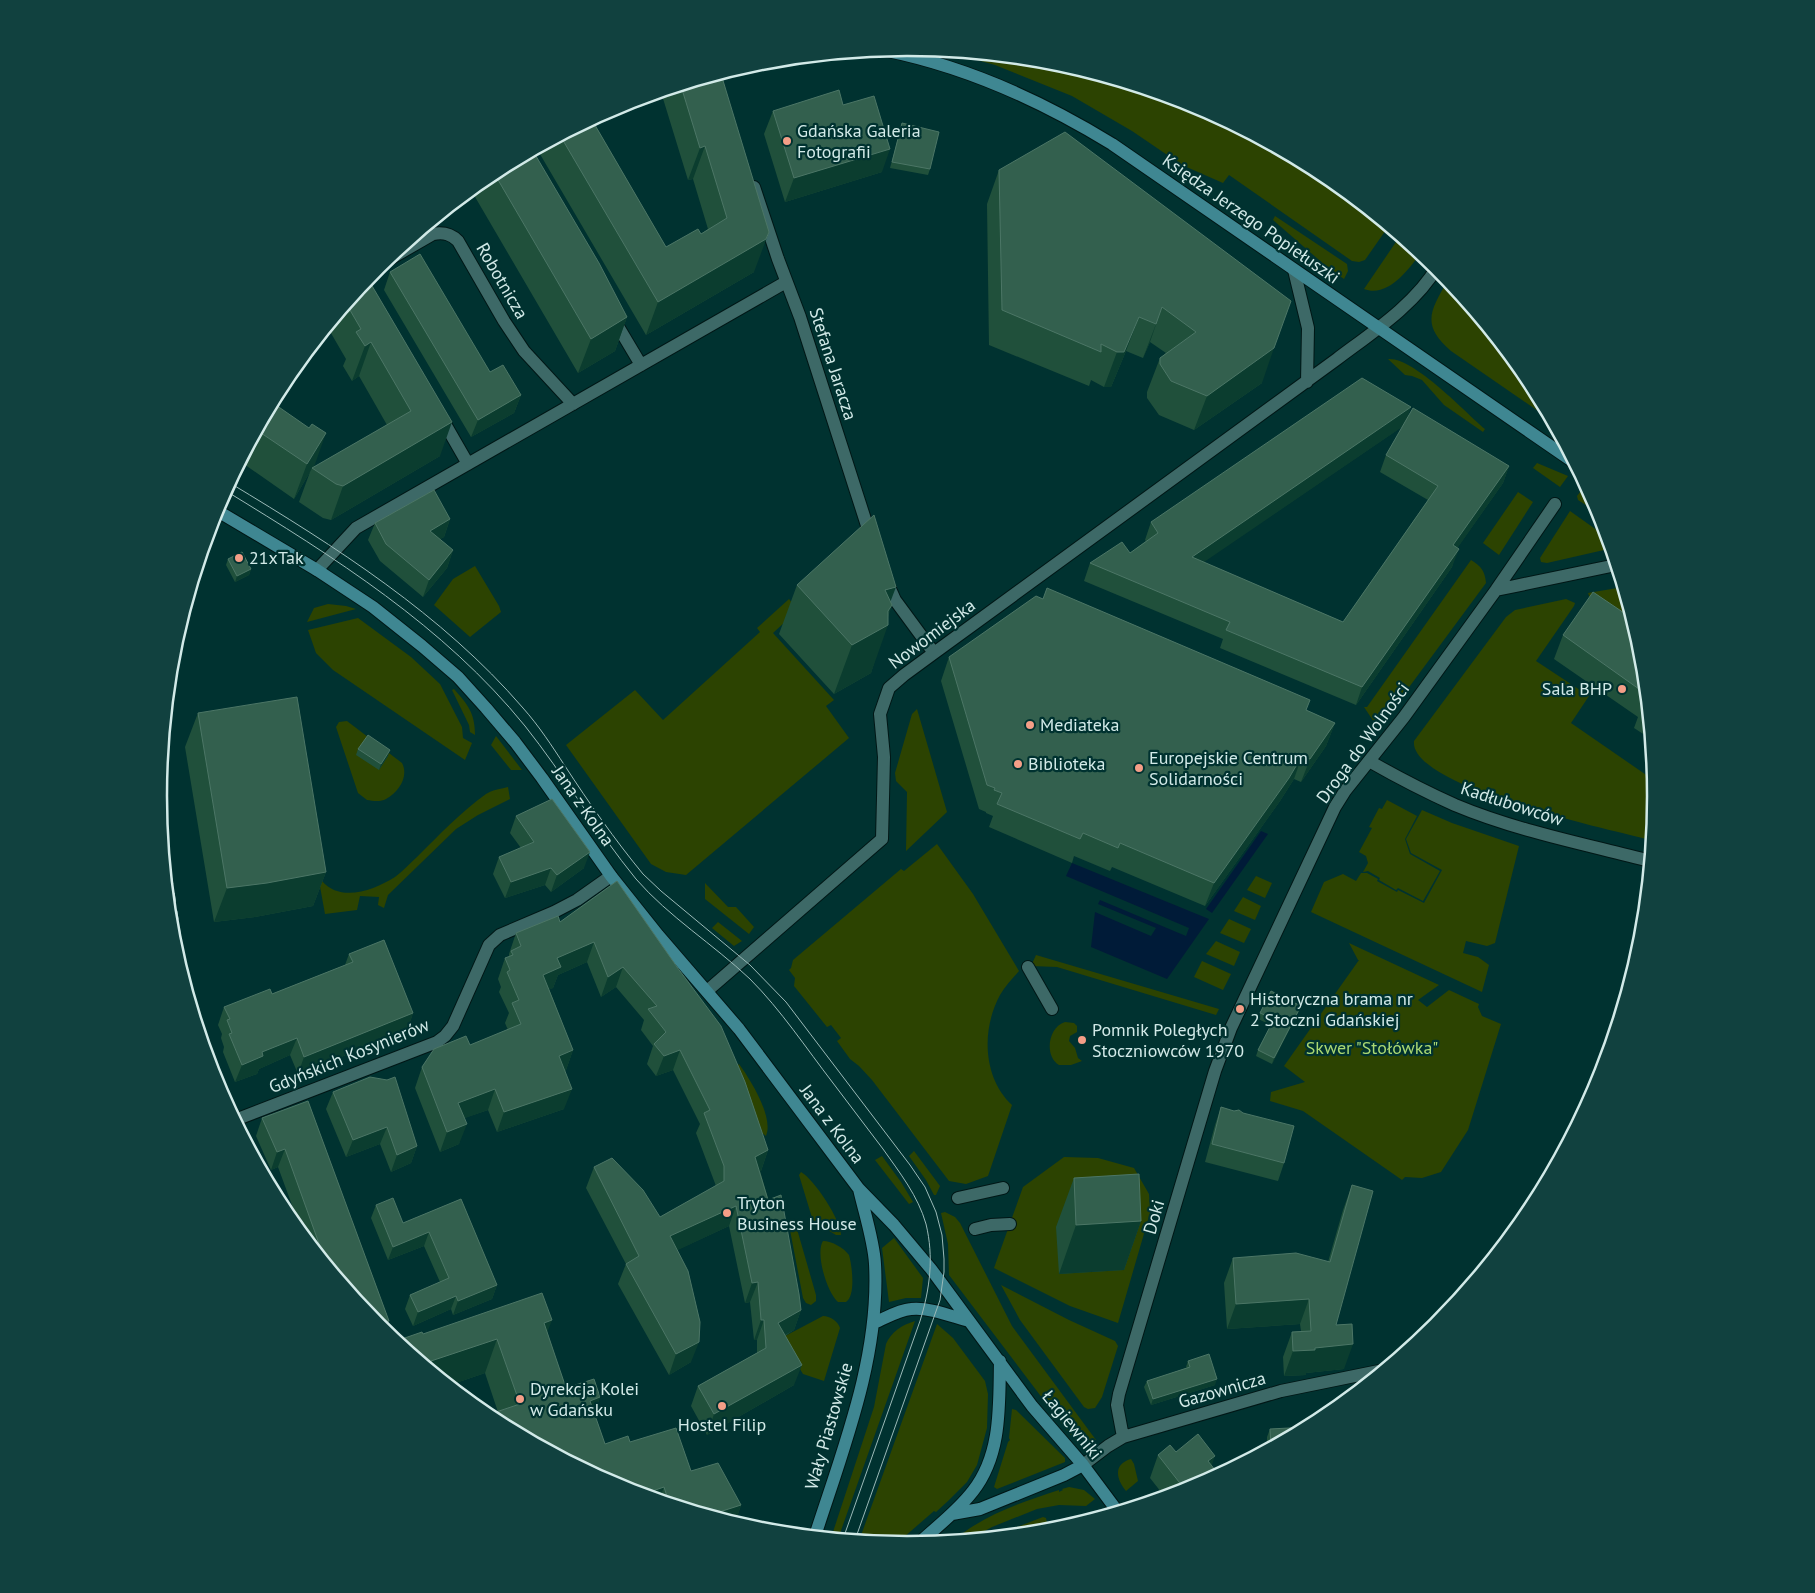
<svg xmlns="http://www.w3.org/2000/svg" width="1815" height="1593" font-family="'PT Sans',sans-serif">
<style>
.green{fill:#2c4301}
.water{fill:#001b38}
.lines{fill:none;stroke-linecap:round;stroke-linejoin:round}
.street-casing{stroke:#011716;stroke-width:14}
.secondary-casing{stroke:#011716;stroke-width:14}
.street{stroke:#3d6967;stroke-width:12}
.secondary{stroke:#3f8792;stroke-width:12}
.tram{stroke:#9bbab8;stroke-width:1}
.rail{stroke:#9bbab8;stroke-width:4;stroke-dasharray:9 9;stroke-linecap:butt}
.wall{fill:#20503b;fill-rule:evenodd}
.shaded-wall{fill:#0b3d2f}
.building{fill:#33604e;stroke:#4c7666}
.poi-dot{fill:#f49e87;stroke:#003230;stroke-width:2}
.labels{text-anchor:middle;stroke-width:4.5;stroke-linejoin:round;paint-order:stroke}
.poi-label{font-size:18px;fill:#d2eae8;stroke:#003230;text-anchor:start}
.street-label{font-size:18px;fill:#d2eae8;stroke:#003230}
.park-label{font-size:18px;fill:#aad872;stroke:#003230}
.rim{fill:none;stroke:#d2eae8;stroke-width:2.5}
</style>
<rect width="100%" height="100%" fill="#003230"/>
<!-- green -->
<path class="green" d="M945,51L1054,62L1194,105L1324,174L1388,227L1365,260L1359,262L1352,261L1229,175L1223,183L1182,165L1132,131L1072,96L995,65Z
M1275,216L1347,264L1348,271L1344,279L1326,266L1273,220Z
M1400,236L1421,253C1408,270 1388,298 1364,289Z
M1448,280L1530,381L1551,420L1451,351C1421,325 1430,311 1448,280Z
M1388,359C1414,357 1465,412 1485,429L1483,432L1444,405L1422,380L1412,376L1405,375Z
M1537,463L1568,476L1560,487L1533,468Z
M1584,487L1590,492L1601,515L1578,500L1577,496Z
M1518,492L1533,502L1499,555L1483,543Z
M1570,511L1608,538L1613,556L1604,550L1547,563L1541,562L1540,558Z
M1471,560C1481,566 1485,571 1486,583L1390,713L1381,725H1376L1364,707H1367Z
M475,566L499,606L501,612L470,637L434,605L453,579Z
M1623,587L1637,633L1591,601L1588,593Z
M789,599L798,610L773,633L834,700L826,706L849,738L686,875L666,872L651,864L566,745L635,690L663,720L760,632L757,628Z
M1566,599L1575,603L1574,606L1536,661L1589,696L1571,723L1655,781C1657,801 1655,820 1650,840C1612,830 1409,787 1414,741L1506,617L1515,610Z
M328,604L346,606L356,609L307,622L314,608Z
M358,618L411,657L440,684L462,727L463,738L472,743L465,760L333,670L316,653L308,630Z
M454,689C468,705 475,713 475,735L470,732L469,725L452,690Z
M917,709L947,812L906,851L907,792L896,781L895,773L912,714Z
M347,721L402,763C409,776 399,792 386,799C381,802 373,801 367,800L358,793L336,727L339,722Z
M496,736L522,770H511L491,745Z
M508,787L510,799L478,815L456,829L388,895L384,908L378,905L379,897L360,896L357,910L325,914L319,881H322C341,903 374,890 395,877C403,871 410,863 418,856C438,836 463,810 486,794C492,790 500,789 508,787Z
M1387,800L1417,816L1405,839L1410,854L1440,871L1423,901L1398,888L1396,890L1379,880L1380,878L1368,871L1363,872L1368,863L1366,856L1359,852L1372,828L1369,827L1379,808L1382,809Z
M1422,810L1452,823L1519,846L1495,943L1487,946L1466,941L1463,953L1478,957L1489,965L1482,992L1311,912L1324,882L1343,874L1356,881L1361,873H1367L1378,879L1377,881L1397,892L1398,890L1424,903L1442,870L1411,853L1406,839Z
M937,844L973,894L1019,971C1012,979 1005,986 1000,995C981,1030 983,1078 1012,1105L988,1176L966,1184L949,1181L872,1080L859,1066L850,1059L837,1041L841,1038L831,1025L827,1027L794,986L795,978L789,970L791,968L793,960L901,869L904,871Z
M1256,876L1272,883L1265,898L1247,890Z
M705,883L728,907H736L754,927L749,934L705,899Z
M1243,897L1261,906L1255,920L1234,911Z
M1229,919L1251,929L1244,943L1220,933Z
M718,922L742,941L734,946L712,928Z
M1216,941L1240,952L1234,966L1206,954Z
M1349,943L1439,985L1418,1000L1427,1007L1449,990L1479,1004L1478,1007L1482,1016L1501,1024L1468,1130L1441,1172L1422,1178L1405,1177L1402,1180L1303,1111L1270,1101L1271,1092L1305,1082L1284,1066L1359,960H1358Z
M1036,955L1219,1009L1216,1015L1057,967L1031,966Z
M1202,961L1231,974L1223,990L1194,977Z
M1065,1022L1074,1023L1077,1026V1032L1070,1036L1069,1041L1075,1048L1078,1058L1082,1061L1071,1065H1059C1044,1056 1048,1027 1065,1022Z
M739,1064C750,1079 774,1117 766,1136L762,1133L737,1066Z
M914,1151L940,1186L936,1195H934L926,1180L909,1156Z
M882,1156L901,1182L913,1202L909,1204L875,1160Z
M1064,1157L1098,1158L1134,1168L1149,1194L1150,1213L1118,1323L1070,1306L994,1268L1023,1187Z
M801,1172C814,1179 841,1220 841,1235H836L813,1221L799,1175Z
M945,1212L955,1217L960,1223L1012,1326L1096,1440C1085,1442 1076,1441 1068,1432L949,1275L948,1244L941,1213Z
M793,1226L797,1229L816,1295V1301L811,1305L806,1303L803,1298L790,1230Z
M894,1238L923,1278L921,1298H906L889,1302L882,1248Z
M823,1241C832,1241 844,1248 849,1255C852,1265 856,1296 846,1302H838C827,1293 815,1253 823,1241Z
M1001,1285L1069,1320L1115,1341L1118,1346L1102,1397L1095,1408L1088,1409L1084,1407L1020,1320Z
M823,1316C830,1316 838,1321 840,1328L824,1381L803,1374L789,1351L770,1344Z
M915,1321L838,1539L831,1538L874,1407L886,1344C891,1332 902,1325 915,1321Z
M937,1324L953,1338L985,1381L988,1394L987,1428L977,1465L967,1482L948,1501L936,1512L934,1511L896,1544L859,1541Z
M1012,1409L1016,1410L1065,1458V1462L997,1489L994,1487L1008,1442L1010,1440L1009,1438Z
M1131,1459L1134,1464L1138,1481L1126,1491C1116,1479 1113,1464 1131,1459Z
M1069,1487L1084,1490L1095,1499L1086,1506L1059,1505L1037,1509L992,1527L970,1539L953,1541C983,1515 1022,1502 1059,1490V1492L1063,1490L1062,1489Z
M1043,1517L1046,1518L1049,1532L991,1537Z"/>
<!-- water -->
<path class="water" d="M1261,831L1268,834L1212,913L1206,909Z
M1072,863L1209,919L1167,979L1091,947L1095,912L1151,936L1156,928L1098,904L1100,900L1186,936L1189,928L1066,876Z"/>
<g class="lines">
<defs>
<path id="street" d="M754,187L778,259L800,317L871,538
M381,264L433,234C444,232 451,234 458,241L504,321L524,351L573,404
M1294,270L1308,328L1307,382
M613,318L641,365
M441,417L468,464
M317,570L356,528L786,282
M886,580L895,600L934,653
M1496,590L1616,565
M1369,761C1397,777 1426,792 1455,805C1517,831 1585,844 1650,861
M1028,967L1052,1009
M707,991L882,839L884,757L880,714L889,688L904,675L934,653L1337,359C1370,334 1416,304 1437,267
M235,1120L437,1042L445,1036L453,1026L489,945L500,935L554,912L577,900L611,876
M958,1198L1003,1188
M975,1229L991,1225L1010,1224
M1123,1437L1117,1405L1119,1394L1215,1071L1231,1028L1335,807L1345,791L1404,717L1496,590L1555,504
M1083,1465L1108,1446L1123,1437L1281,1391L1384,1370"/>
<path id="secondary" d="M883,50C965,66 1042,101 1112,144L1575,463
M216,510L317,570L373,607L422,646L458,677L486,708L515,742L542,778L611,876L658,935L739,1029L859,1189L894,1225L931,1269L1032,1406L1083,1465L1118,1512
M874,1323C886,1318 898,1310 911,1309C929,1307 951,1316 969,1321
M952,1514L980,1509L1064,1475L1083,1465
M815,1536C843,1449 880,1357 875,1264C874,1242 864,1211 859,1189
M917,1545C936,1527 957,1512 973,1491C1002,1454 999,1405 1000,1361"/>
</defs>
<!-- street casing -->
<use href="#street" class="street-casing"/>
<!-- secondary casing -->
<use href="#secondary" class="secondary-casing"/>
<!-- street -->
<use href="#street" class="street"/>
<!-- secondary -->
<use href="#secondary" class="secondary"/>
<!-- tram -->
<path class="tram" d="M230,483C336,547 442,614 523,708C539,726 552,746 565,766C589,803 615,840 643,874L661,891L750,965L786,1002L910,1165L925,1187L936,1212L942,1235L944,1259V1272L940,1300L855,1540
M226,491C334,557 444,626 525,726C564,775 596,830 636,879C669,917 713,944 750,979C781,1010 806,1048 833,1083C850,1105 866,1127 883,1149C900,1173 918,1196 926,1224C934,1257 930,1289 920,1321L843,1539"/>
<!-- rail -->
<path class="rail" d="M163,840L172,888L186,984"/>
</g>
<!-- wall -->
<path class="wall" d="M721,74L754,272L646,335L537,149L592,120L666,247L701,234L708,229L693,179L688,180L661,92Z
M843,105L882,172L785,202L764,134L773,111Z
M902,123L930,169L928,175L890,168Z
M533,151L627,317L615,351L578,373L471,190L492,174Z
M999,170L1262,383L1194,430L1159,415L1147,398V392L1160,358L1166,353L1150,342L1143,358L1126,351L1111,387H1104L1091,380L1089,386L989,345L987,204Z
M390,272L490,372L521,395L514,413L471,437L384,290Z
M368,279L440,456L331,520L323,518L299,502L310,472L294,499L241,462L273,403L314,467L387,425L359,376L352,381L343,366L346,359L328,328Z
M1408,418L1509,466L1503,483L1457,548L1452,567L1356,705L1220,648L1223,639L1084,581L1090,563L1130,553L1146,541L1145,540L1151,522ZM1403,426L1386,455L1380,472L1428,500L1343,622L1203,562Z
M450,519L444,537L440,539L453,550L447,568L423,597L380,561L368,540L375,523Z
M228,559L251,569L249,575L235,582L226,565Z
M797,585L890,601L888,617L871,673L834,694L779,634Z
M1563,635L1642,651L1651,739L1634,728L1638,717L1554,659Z
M949,657L1306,710L1335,723L1326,746L1301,782L1294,779L1280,801L1205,906L1112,867L1110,871L1074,856L1072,863L989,827L993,816L986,813V812L979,809L941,681Z
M198,713L326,872L313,906L255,917L214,922L185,747Z
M358,749L388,756L379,770L356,755Z
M516,816L584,868L551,892L545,885L505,898L493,874L499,857L521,848L510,833Z
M617,881L768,1150L761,1171H760L801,1310L794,1330L785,1336L794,1385L707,1435L691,1406L698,1386L757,1353V1340H754L750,1302L745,1303L729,1226L677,1250L691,1362L669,1375L618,1284L626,1264L586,1188L594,1167L660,1217L716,1186L696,1133L700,1124L673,1070L656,1076L647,1064L653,1046L641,1030L644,1020L616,987L601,997L587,962L558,975L553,988L549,989L573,1050L566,1070L565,1071L564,1109L497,1132L488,1110L464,1118L459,1144L440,1152L415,1088L422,1067L470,1045L508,1030L505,1023L509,1013L499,992L501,987L498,979L505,958L509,957V954L516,933L560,922Z
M349,954L413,1013L407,1031L298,1074L290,1055L259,1069L257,1074L235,1082L223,1052L224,1047L221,1038L222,1034L218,1025L224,1007L272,994L345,965Z
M1301,1006L1272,1064L1256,1056L1258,1050L1271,1025L1258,1019L1260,1013Z
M333,1092L417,1146L411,1163L391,1172L380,1144L346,1157L326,1109Z
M308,1101L389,1321L385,1332L378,1326L303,1235L278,1167L271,1170L256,1136L262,1118Z
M1221,1107L1284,1163L1278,1181L1205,1162L1215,1125Z
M1074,1178L1141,1221L1124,1270L1059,1274L1056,1227Z
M1352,1185L1336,1325L1344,1369L1306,1373V1375L1284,1376L1283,1357L1292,1332L1301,1331L1300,1324L1227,1329L1224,1283L1233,1258L1328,1262L1343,1210Z
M461,1199L497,1285L492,1299L453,1315L451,1309L413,1326L405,1309L410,1295L440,1282L424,1246L388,1260L371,1218L376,1205L403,1223Z
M547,1332L566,1388L600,1397L594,1414L605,1444L630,1442L691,1471L741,1505L735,1523L621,1488L491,1419L498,1412L485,1373L450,1385L396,1341L423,1334Z
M1188,1361L1215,1385L1151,1405L1144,1387L1147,1381L1187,1368L1186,1367Z
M1307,1423H1317L1267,1449V1437L1270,1429L1306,1427Z
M1176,1452L1211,1465L1194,1489L1165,1497L1150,1478L1158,1455Z"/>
<!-- shaded-wall -->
<path class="shaded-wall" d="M705,146L693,179L688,180L700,148Z
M890,149L882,172L785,202L794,178Z
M769,232L754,272L646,335L658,302Z
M1162,307L1150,342L1143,358L1156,324Z
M627,317L615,351L578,373L591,339Z
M1139,317L1126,351L1111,387H1104L1117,352Z
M371,342L359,376L352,381L365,346Z
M1274,348L1262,383L1194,430L1207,396Z
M521,395L514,413L471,437L478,420Z
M1411,407L1405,425L1185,575L1192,557Z
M452,422L440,456L331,520L343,486Z
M326,433L314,467L312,468L310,472L294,499L307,464Z
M1509,466L1503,483L1447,563L1453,545Z
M450,519L444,537L423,548L430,531Z
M1459,549L1452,567L1356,705L1362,687Z
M453,550L447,568L423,597L429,580Z
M251,569L249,575L235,582L237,576Z
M896,587L880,629L888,611L892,605L885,627L888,625L871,673L834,694L852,645L885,590Z
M1335,723L1326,746L1301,782L1310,759Z
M390,750L388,756L379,770L381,764Z
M1302,756L1294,779L1280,801L1205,906L1214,883Z
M590,852L584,868L551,892L557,875Z
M551,868L545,885L505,898L511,882Z
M326,872L313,906L255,917L214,922L227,888Z
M594,942L587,962L558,975L553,988L536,995L543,975L557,958Z
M623,967L616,987L601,997L608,977Z
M1301,1006L1272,1064L1274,1058Z
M413,1013L407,1031L298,1074L304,1057Z
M297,1038L290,1055L259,1069L257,1074L235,1082L242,1065L262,1052Z
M573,1050L566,1070L552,1077L559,1056Z
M680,1050L673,1070L656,1076L664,1056Z
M495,1089L488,1110L451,1123L458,1103Z
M572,1089L564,1109L497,1132L504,1112Z
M467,1124L459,1144L440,1152L447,1132Z
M387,1127L380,1144L346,1157L353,1140Z
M417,1146L411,1163L391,1172L397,1155Z
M285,1149L278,1167L271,1170L277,1152Z
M768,1150L761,1171L748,1177L755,1157Z
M736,1206L729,1226L663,1257L670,1236Z
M1141,1221L1124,1270L1059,1274L1076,1225Z
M429,1232L424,1246L388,1260L393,1247Z
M758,1282L750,1302L745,1303L752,1283Z
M497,1285L492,1299L453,1315L458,1301Z
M456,1296L451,1309L413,1326L418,1312Z
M1309,1299L1300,1324L1227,1329L1236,1304Z
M801,1310L794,1330L770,1343L778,1323Z
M552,1320L539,1354L544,1323Z
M761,1320H764L757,1340H754Z
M389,1321L385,1332L377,1325Z
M497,1339L485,1373L450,1385L428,1368L431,1361Z
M699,1342L691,1362L669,1375L676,1354Z
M1353,1344L1344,1369L1306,1373V1375L1284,1376L1293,1351L1315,1348Z
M802,1365L794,1385L707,1435L714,1414Z
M1217,1379L1215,1385L1151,1405L1153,1399Z
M600,1397L588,1431L590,1401Z
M528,1432L526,1438L521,1435Z
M1215,1456L1207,1479L1208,1461Z
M664,1487L659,1500L641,1495Z
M741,1505L735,1523L710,1515Z"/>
<!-- building -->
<path class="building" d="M721,74L769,232L766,239L658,302L561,137L592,120L666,247L698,229L701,234L727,218L705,146L700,148L681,86Z
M839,90L843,105L874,96L890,149L794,178L773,111Z
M902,123L939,132L930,169L892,162Z
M1065,132L1291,301L1274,348L1207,396L1171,381L1160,364V358L1196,332L1162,307L1156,324L1139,317L1124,352H1117L1101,344V352L1002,310L999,170Z
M533,151L599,263L627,317L591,339L494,173Z
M420,254L490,372L503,365L521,395L478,420L390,272Z
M368,279L452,422L343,486L336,484L312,468L411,411L371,342L365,346L356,332L361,329L347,305Z
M1362,378L1411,407L1192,557L1343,622L1438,486L1386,455L1413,408L1509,466L1453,545L1459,549L1362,687L1226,630L1230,622L1090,563L1122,542L1130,553L1158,533L1151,522Z
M273,403L309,428L312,424L326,433L307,464L258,431Z
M434,490L450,519L430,531L453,550L429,580L386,544L375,523Z
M874,515L896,587L885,590L892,605L888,611V625L852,645L797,585Z
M242,552L251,569L237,576L228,559Z
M1047,588L1310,700L1306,710L1335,723L1310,759L1302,756L1289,778L1214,883L1120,843L1118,848L1083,833L1080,839L997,804L1002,793L994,790L995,788L987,785L949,657L1036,596L1043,599Z
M1593,592L1633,619L1642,651L1646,694L1563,635Z
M297,697L326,872L267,883L227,888L198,713Z
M1647,698L1648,708L1643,704Z
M368,735L390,750L381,764L358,749Z
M552,799L590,852L557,875L551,868L511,882L499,857L534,842L516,816Z
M617,881L677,967L721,1026L745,1082L768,1150L755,1157L768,1200L781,1195L799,1294L801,1310L778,1323L802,1365L714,1414L698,1386L766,1348L764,1320H761L758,1282L752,1283L736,1206L670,1236L688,1271L700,1322L699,1342L676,1354L626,1264L639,1256L594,1167L612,1158L643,1190L660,1217L724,1181V1166L704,1113L710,1110L680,1050L664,1056L654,1044L666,1032L648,1009L657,1006L623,967L608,977L594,942L557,958L561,967L543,975L573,1050L559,1056L572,1089L504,1112L495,1089L458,1103L467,1124L447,1132L422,1067L434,1049L466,1036L470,1045L521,1024L512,1003L519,1000L507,972L510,970L505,958L513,955L511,951L521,946L516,933L558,916L560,922Z
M384,940L413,1013L304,1057L297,1038L262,1052L263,1056L242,1065L229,1034L232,1033L227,1020L230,1019L224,1007L270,989L272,994L353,962L349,954Z
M1271,991L1301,1006L1274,1058L1258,1050L1274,1019L1260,1013Z
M370,1077L387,1080L395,1077L417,1146L397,1155L387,1127L353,1140L333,1092Z
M308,1101L389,1321L377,1325L326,1263L285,1149L277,1152L262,1118Z
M1221,1107L1234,1111L1239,1110L1243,1113L1294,1126L1284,1163L1212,1144Z
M1139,1174L1141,1221L1076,1225L1074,1178Z
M1352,1185L1373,1191L1336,1325L1352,1324L1353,1344L1315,1348V1350L1293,1351L1292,1332L1311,1331L1309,1299L1236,1304L1233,1258L1296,1253L1330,1262Z
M393,1198L403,1223L461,1199L497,1285L458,1301L456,1296L418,1312L410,1295L449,1278L429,1232L393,1247L376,1205Z
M542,1293L552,1320L544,1323L566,1388L594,1379L600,1397L590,1401L605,1444L628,1436L630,1442L676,1428L691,1471L718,1463L741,1505L710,1515L669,1503L664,1487L641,1495L621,1488L531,1440L528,1432L521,1435L491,1419L487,1415L520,1404L497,1339L431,1361L434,1372L396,1341L422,1332L423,1334Z
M1209,1354L1217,1379L1153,1399L1147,1381L1190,1367L1188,1361Z
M1307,1423H1317L1271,1448L1270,1429L1308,1427Z
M1198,1434L1215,1456L1208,1461L1219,1475L1194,1489L1186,1491L1158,1455L1170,1445L1176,1452Z"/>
<!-- markers -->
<g class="poi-dot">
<circle cx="787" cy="141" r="5"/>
<circle cx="239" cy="558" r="5"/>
<circle cx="1622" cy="689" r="5"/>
<circle cx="1030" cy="725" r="5"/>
<circle cx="1018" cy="764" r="5"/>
<circle cx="1139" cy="768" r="5"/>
<circle cx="1240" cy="1009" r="5"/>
<circle cx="1082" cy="1040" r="5"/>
<circle cx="727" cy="1213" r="5"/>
<circle cx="520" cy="1399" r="5"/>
<circle cx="722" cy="1406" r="5"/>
</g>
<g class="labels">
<!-- poi labels -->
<g class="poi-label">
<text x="797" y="137">Gdańska Galeria<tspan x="797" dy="21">Fotografii</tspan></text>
<text x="249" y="564">21xTak</text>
<text x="1612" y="695" text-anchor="end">Sala BHP</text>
<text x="1040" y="731">Mediateka</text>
<text x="1149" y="764">Europejskie Centrum<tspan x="1149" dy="21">Solidarności</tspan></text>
<text x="1028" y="770">Biblioteka</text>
<text x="1250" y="1005">Historyczna brama nr<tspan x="1250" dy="21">2 Stoczni Gdańskiej</tspan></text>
<text x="1092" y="1036">Pomnik Poległych<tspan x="1092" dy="21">Stoczniowców 1970</tspan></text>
<text x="737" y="1209">Tryton<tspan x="737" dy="21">Business House</tspan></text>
<text x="530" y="1395">Dyrekcja Kolei<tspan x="530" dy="21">w Gdańsku</tspan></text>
<text x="722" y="1431" text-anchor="middle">Hostel Filip</text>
</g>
<!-- street labels -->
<g class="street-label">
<text transform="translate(1251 219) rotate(35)" y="6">Księdza Jerzego Popiełuszki</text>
<text transform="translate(502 281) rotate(60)" y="6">Robotnicza</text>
<text transform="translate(833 364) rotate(72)" y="6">Stefana Jaracza</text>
<text transform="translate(932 634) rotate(-37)" y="6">Nowomiejska</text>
<text transform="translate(1363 743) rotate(-54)" y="6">Droga do Wolności</text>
<text transform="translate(1512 804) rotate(18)" y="6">Kadłubowców</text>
<text transform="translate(583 806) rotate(55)" y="6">Jana z Kolna</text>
<text transform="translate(349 1056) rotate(-22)" y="6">Gdyńskich Kosynierów</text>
<text transform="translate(832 1124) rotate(53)" y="6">Jana z Kolna</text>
<text transform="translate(1154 1217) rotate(-74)" y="6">Doki</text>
<text transform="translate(1222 1390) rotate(-16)" y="6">Gazownicza</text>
<text transform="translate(1072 1425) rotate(51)" y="6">Łagiewniki</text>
<text transform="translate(829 1426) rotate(-74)" y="6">Wały Piastowskie</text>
</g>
<!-- park labels -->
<g class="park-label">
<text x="1372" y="1054">Skwer "Stołówka"</text>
</g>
</g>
<!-- crop -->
<path d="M0 0H1815V1593H0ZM167 796a740 740 0 1 1 1480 0a740 740 0 1 1-1480 0Z" fill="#11413f" fill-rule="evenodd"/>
<path class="rim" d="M167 796a740 740 0 1 1 1480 0a740 740 0 1 1-1480 0Z"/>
</svg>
